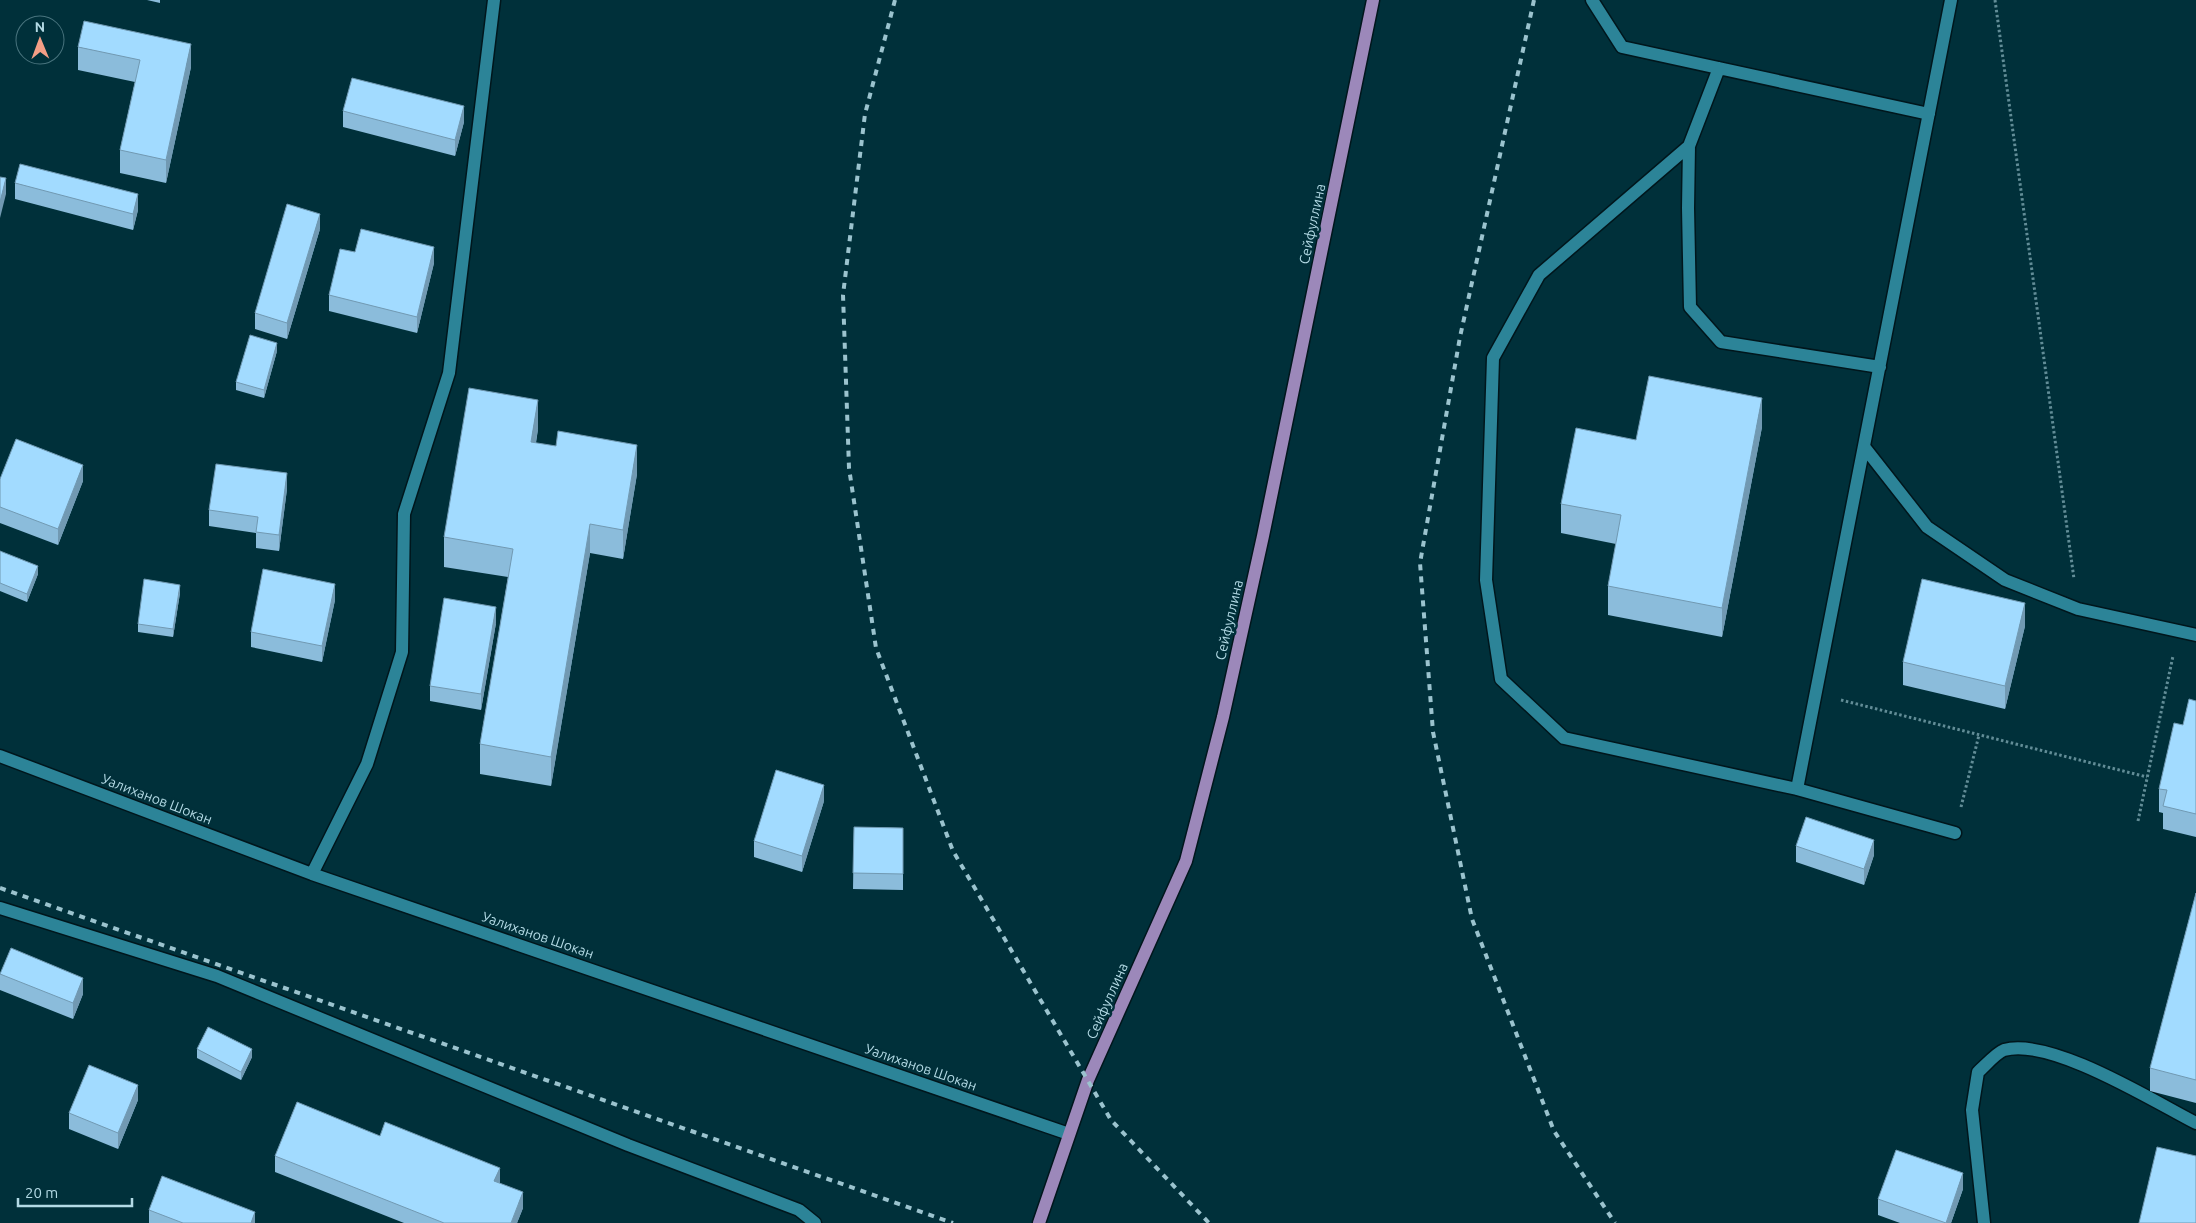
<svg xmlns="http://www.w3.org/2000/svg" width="2196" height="1223" font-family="Ubuntu,sans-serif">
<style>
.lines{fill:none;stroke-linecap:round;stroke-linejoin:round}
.minor-casing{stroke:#00161c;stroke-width:15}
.major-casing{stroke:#00161c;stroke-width:15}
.path{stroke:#628d97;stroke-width:3;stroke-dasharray:2.5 2.5;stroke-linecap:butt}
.minor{stroke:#2c8498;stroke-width:12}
.major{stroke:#9c88ba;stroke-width:12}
.rail{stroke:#9bc3ce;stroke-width:4;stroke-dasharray:6 6;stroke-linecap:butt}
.wall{fill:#8bbcdb}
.shaded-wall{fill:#7199b2}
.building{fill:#a2dbff;stroke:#7199b2}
.labels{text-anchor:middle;stroke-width:5;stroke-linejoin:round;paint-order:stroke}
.street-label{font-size:14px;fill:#b3dae5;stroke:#00303a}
</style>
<rect width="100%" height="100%" fill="#00303a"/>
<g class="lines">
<defs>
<path id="minor" d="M1592,0L1622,47L1929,114
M1719,68L1689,146L1688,208L1690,307L1721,342L1880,367
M1689,146L1539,275L1493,358L1486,580L1501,679L1564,738L1797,789L1955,833
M1865,448L1927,527L2005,580L2078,609L2196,635
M0,756L312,874L1069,1134
M1797,789L1951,0
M312,874L367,764L402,652L404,514L449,373L494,0
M0,908L217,976L628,1145L799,1210L815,1223
M1984,1223L1972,1110L1978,1072C1985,1066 1996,1053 2004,1050C2051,1037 2153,1101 2196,1123"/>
<path id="major" d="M1039,1223L1088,1080L1186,861L1223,717L1263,536L1373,0"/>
</defs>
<!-- minor casing -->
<use href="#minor" class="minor-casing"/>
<!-- major casing -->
<use href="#major" class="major-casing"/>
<!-- path -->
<path class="path" d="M1995,0L2074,579
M1841,700L2147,777
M1961,807L1979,735
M2138,821L2173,656"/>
<!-- minor -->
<use href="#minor" class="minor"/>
<!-- major -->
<use href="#major" class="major"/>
<!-- rail -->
<path class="rail" d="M895,0L865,114L843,295L849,468L876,648L953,851L1111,1120L1209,1223
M1534,0L1460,337L1420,563L1433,732L1472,919L1554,1131L1615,1223
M0,888L953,1223"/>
</g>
<!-- wall -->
<path class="wall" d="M147,0H160V3Z
M78,47L191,67L166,183L120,173V150L135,82L78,70Z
M343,111L464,122L455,156L343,127Z
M15,183L138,210L133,230L15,199Z
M320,229L287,339L255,329V313Z
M355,252L434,263L417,333L329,311V295Z
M277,351L264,398L236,390V382Z
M1762,427L1722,637L1608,615V586L1616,544L1561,533V504L1636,440Z
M538,429L536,443L637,474L623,559L590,553L551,786L480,774V744L508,577L444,567V537Z
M0,479L83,481L58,545L0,523Z
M287,489L279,551L256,548V533L209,526V510Z
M0,551L38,574L27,602L0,591Z
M180,593L173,637L138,632V624Z
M335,600L322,662L251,647V632Z
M496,623L481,710L430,701V686Z
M2025,626L2005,709L1903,685V662Z
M2196,701V837L2163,829V813L2159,812V789L2183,725Z
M824,801L802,872L754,857V841Z
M854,827L903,828V890L853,889Z
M1796,846L1874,855L1864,885L1796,862Z
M2196,893V1103L2150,1091V1068Z
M0,974L83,994L73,1019L0,990Z
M197,1049L252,1057L241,1080L197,1058Z
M138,1100L118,1149L69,1129V1113Z
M275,1156L500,1184L523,1208L517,1223H404L275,1172Z
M1963,1189L1951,1223H1900L1878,1215V1199Z
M149,1210L255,1223H149Z"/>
<!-- shaded-wall -->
<path class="shaded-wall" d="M191,44V67L166,183V160Z
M464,106V122L455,156V140Z
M6,178V194L0,218V202Z
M138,194V210L133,230V214Z
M320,214V229L287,339V323Z
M434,247V263L417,333V317Z
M277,343V351L264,398V390Z
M1762,398V427L1722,637V608Z
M538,400V429L531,472V442Z
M637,445V474L623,559V530Z
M83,465V481L58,545V529Z
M287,473V489L279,551V535Z
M590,524V553L551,786V757Z
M38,566V574L27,602V594Z
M335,584V600L322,662V646Z
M180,585V593L173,637V629Z
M2025,603V626L2005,709V686Z
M496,607V623L481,710V694Z
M824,785V801L802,872V856Z
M1874,840V855L1864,885V869Z
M83,978V994L73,1019V1003Z
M252,1049V1057L241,1080V1072Z
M138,1085V1100L118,1149V1133Z
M500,1168V1184L494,1181Z
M1963,1173V1189L1951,1223H1946Z
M523,1192V1208L517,1223H511Z
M255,1212V1223H251Z"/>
<!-- building -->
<path class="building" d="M84,21L191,44L166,160L120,150L140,60L78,47Z
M352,78L464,106L455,140L343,111Z
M20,164L138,194L133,214L15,183Z
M0,177L6,178L0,202Z
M287,204L320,214L287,323L255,313Z
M361,229L434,247L417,317L329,295L340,249L355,252Z
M250,335L277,343L264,390L236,382Z
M1649,376L1762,398L1722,608L1608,586L1621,515L1561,504L1576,428L1636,440Z
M469,388L538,400L531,442L556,446L558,431L637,445L623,530L590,524L551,757L480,744L513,549L444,537Z
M16,439L83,465L58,529L0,507V479Z
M216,464L287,473L279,535L256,532L258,517L209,510Z
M0,551L38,566L27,594L0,583Z
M263,569L335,584L322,646L251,632Z
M144,579L180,585L173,629L138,624Z
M1922,579L2025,603L2005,686L1903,662Z
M444,598L496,607L481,694L430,686Z
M2189,699L2196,701V814L2163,806L2167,790L2159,789L2174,723L2183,725Z
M776,770L824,785L802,856L754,841Z
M1806,817L1874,840L1864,869L1796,846Z
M854,827L903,828V874L853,873Z
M2196,893V1080L2150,1068Z
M11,948L83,978L73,1003L0,974Z
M208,1027L252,1049L241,1072L197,1049Z
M89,1065L138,1085L118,1133L69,1113Z
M297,1102L380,1136L385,1122L500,1168L494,1181L523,1192L511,1223H444L275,1156Z
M2157,1147L2196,1156V1223H2139Z
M1896,1150L1963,1173L1946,1223L1878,1199Z
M162,1176L255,1212L251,1223H183L149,1210Z"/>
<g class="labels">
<!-- street labels -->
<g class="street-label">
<text transform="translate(1312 224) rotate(-78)" y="5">Сейфуллина</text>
<text transform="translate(1229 620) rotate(-77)" y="5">Сейфуллина</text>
<text transform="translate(157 799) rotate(21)" y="5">Уалиханов Шокан</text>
<text transform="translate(538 935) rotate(19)" y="5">Уалиханов Шокан</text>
<text transform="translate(1107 1001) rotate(-66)" y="5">Сейфуллина</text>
<text transform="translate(921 1067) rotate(19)" y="5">Уалиханов Шокан</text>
</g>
</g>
<!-- north arrow -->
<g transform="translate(40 40) rotate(359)"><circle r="24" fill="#00303a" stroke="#48747e"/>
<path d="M0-4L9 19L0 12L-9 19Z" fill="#f49e86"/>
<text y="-8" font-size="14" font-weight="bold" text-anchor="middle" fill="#b3dae5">N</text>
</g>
<!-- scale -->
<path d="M18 1198v8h114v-8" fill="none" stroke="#b3dae5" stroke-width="2.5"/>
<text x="25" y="1198" font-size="15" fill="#b3dae5" stroke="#00303a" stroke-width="4" paint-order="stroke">20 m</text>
</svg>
